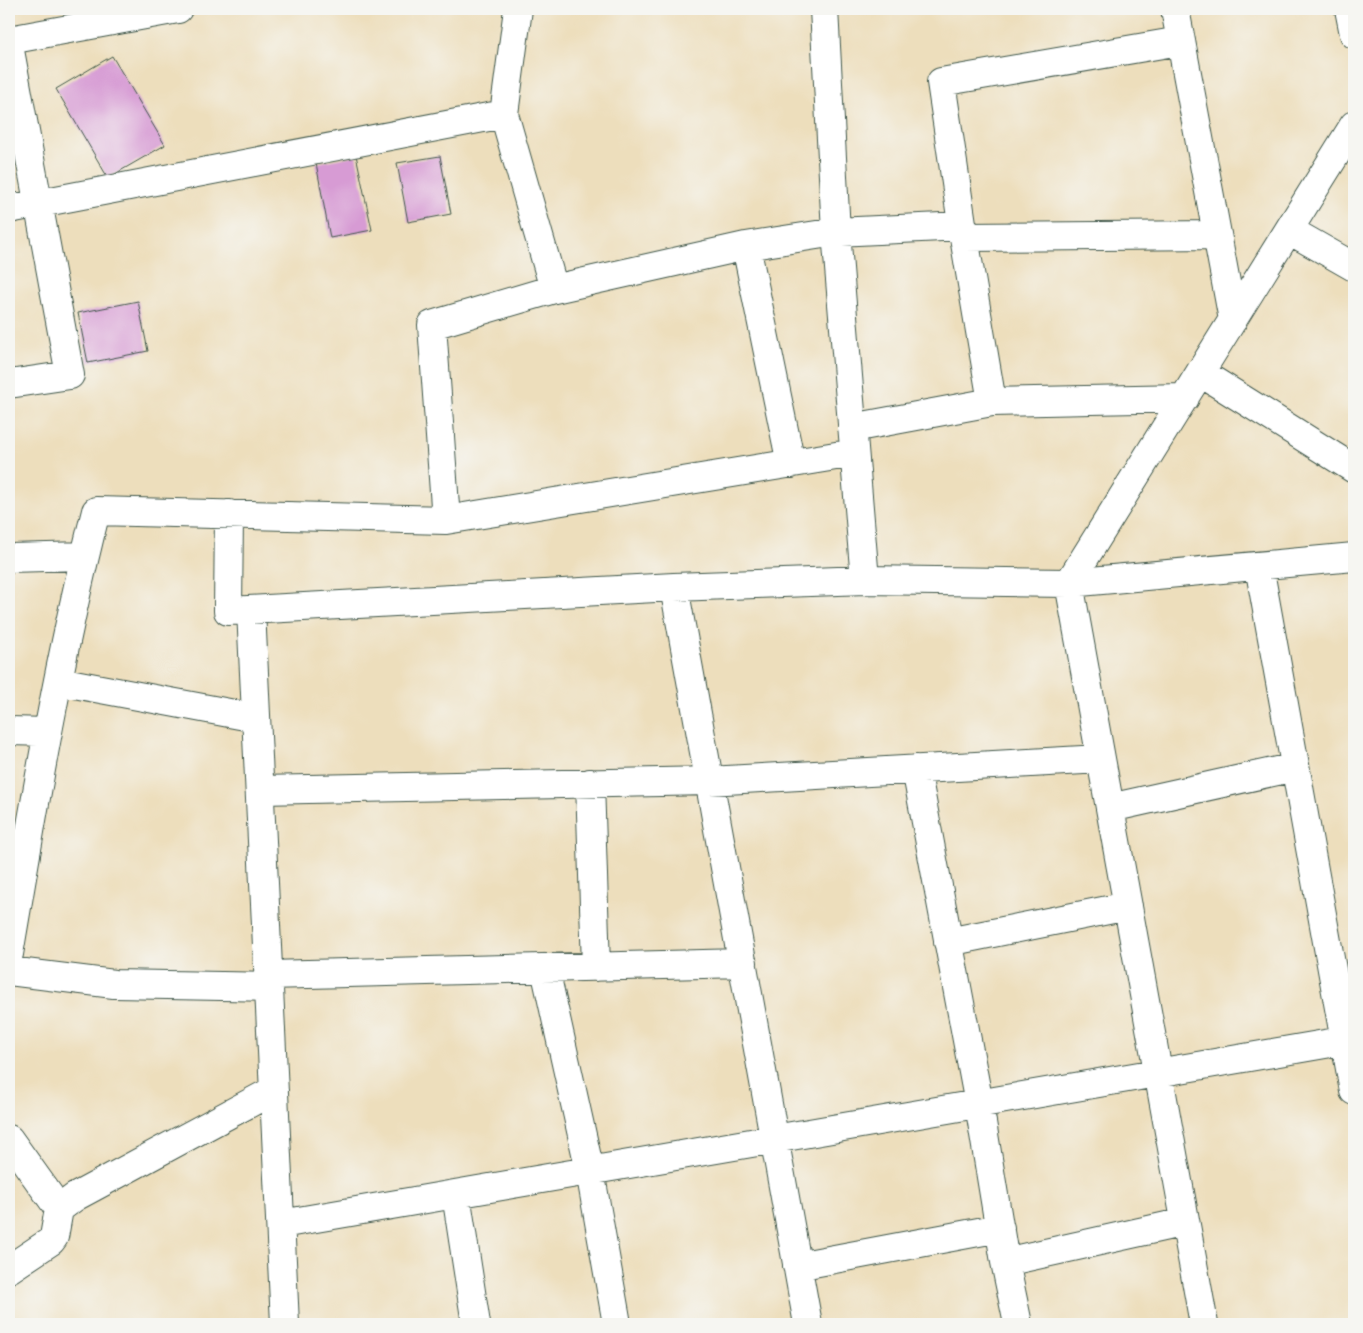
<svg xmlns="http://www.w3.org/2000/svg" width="1363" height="1333" font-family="'IM FELL Double Pica',serif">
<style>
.building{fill:#d79bd4}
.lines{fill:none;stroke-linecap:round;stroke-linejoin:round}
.minor-casing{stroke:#3e5548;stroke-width:30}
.minor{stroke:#fff;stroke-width:28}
</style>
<rect width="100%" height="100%" fill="#f6f6f2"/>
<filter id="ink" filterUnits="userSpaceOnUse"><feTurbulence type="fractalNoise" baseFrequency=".02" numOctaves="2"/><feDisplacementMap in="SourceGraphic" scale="10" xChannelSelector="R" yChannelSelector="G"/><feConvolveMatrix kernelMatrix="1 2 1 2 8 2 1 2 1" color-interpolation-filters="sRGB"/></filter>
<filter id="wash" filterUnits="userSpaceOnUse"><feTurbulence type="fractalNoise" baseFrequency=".0096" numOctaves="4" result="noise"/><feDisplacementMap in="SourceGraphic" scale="20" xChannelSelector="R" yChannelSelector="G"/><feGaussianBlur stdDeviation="1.12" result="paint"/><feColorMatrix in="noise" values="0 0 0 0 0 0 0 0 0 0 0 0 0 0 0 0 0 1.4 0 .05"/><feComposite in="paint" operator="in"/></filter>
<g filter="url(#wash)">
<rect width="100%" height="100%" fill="#eddebc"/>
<g id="blocks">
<!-- building -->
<path class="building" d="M112,56L165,145L108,178L56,89Z
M356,155L372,230L330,238L316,163Z
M440,156L451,214L408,222L397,163Z
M138,301L148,351L88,363L78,313Z"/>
</g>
</g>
<g filter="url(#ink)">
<use href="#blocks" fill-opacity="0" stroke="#3e5548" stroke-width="1"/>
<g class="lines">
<defs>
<path id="minor" d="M518,9L504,114L554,289
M824,9L836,232L865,580
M1175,9L1233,320
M1349,9L1354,34
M9,40L178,9
M9,45L70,375L9,384
M9,209L504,114
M1289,230L1354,267
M964,237L1217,235
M746,246L791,464
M1201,373L1354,469
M992,402L964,237L941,82L1180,41
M852,428L992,402L1185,398
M229,514L228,611L674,587L865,580L1069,583L1354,557
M446,520L432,325L554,289L746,246L836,232L963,226
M9,558L85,556
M1259,566L1354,1091
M674,587L808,1324
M251,610L285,1324
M58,681L256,718
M9,731L48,732
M916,769L979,1104L1005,1262L1018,1324
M590,783L596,967
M260,790L709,781L1101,759
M1110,808L1295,767
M948,942L1128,906
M9,954C34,806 59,657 96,511L446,520L854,453
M545,969L590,1171L617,1324
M9,971L114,984L269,987
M268,975L743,963
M9,1139L59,1209
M456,1194L476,1324
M281,1224L1354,1039
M1005,1262L1185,1222
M797,1266L1000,1228
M9,1269L51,1241L54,1237L59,1209L75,1197L274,1090
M1204,1324L1069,583L1354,125"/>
</defs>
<!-- minor casing -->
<use href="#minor" class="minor-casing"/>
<!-- minor -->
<use href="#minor" class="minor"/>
</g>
</g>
<!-- margin -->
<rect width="1363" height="1333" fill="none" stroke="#f6f6f2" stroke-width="30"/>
</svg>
